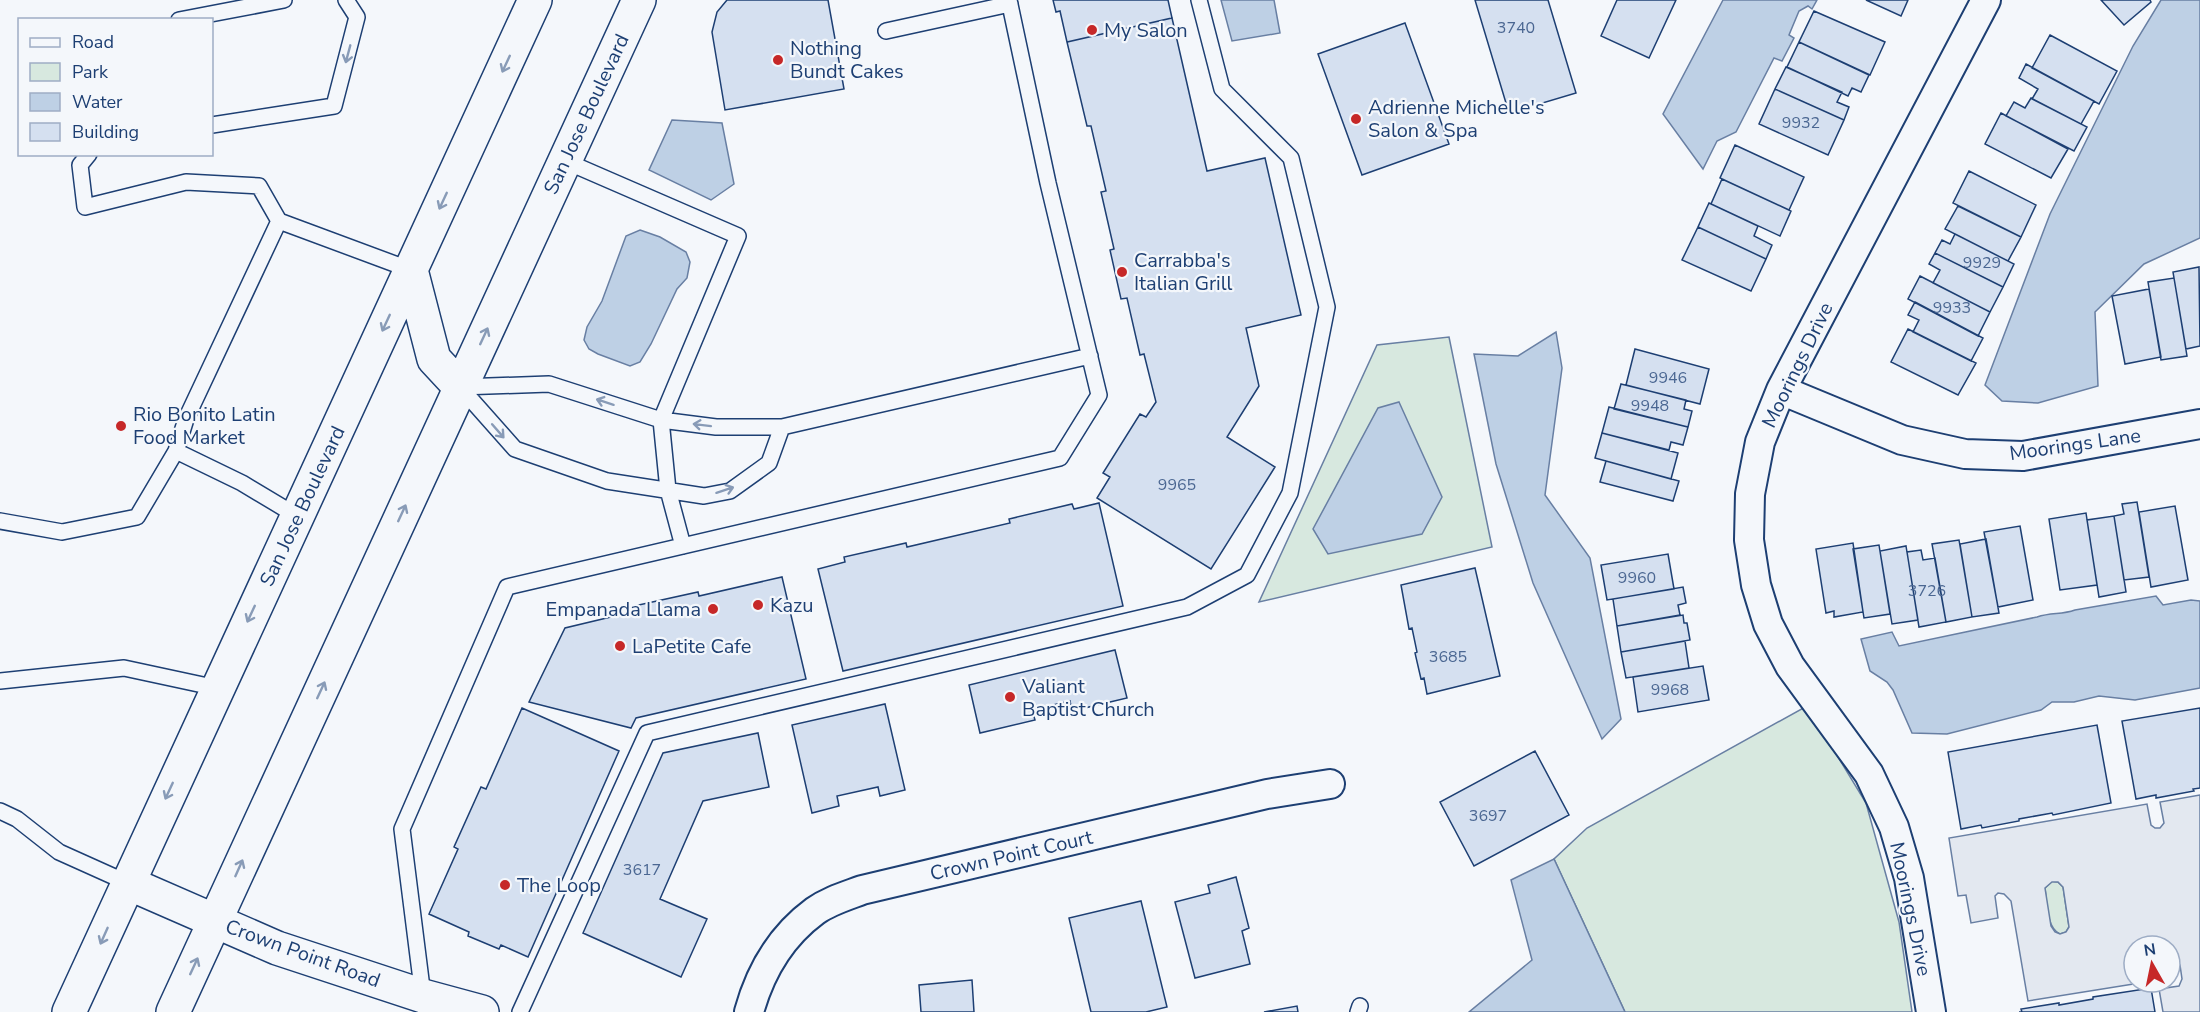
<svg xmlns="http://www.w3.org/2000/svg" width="2200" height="1012" font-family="'Nunito Sans',sans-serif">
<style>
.green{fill:#d7e8df;stroke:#687fa3;stroke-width:1.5}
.parking{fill:#e3e8f0;stroke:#687fa3;stroke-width:1.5;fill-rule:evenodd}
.water{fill:#bed0e5;stroke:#687fa3;stroke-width:1.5}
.building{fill:#d5e0f0;stroke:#1d3f73;stroke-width:1.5}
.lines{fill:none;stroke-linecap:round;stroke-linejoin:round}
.service-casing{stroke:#1d3f73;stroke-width:18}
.minor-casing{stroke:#1d3f73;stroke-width:32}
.tertiary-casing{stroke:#1d3f73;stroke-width:36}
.primary-casing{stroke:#1d3f73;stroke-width:36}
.service{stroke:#f4f7fb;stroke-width:15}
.minor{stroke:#f4f7fb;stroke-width:28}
.tertiary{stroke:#f4f7fb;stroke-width:33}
.primary{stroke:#f4f7fb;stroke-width:33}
.oneway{stroke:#889bb7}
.poi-dot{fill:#c62828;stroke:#f4f7fb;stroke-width:2}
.labels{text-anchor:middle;stroke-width:4.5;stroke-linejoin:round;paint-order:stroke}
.number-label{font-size:16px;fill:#4b6792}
.poi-label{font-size:20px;fill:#1d3f73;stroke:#f4f7fb;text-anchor:start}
.street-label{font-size:20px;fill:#1d3f73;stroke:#f4f7fb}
</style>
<rect width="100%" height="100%" fill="#f4f7fb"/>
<!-- green -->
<path class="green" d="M1449,337L1492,547L1259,602L1377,345Z
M1807,706L1866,803L1899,922L1912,1012H1625L1554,859L1587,828Z
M2052,881L2058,882L2063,887L2069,927L2066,932L2060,934C2046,928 2047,901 2045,888Z"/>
<!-- parking -->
<path class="parking" d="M2200,795V1012H2163L2159,989L2179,986L2182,979L2180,965L2170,955V946H2134V982H2146L2028,1001L2011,901L2004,894L1998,893L1995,896L1998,918L1971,923L1966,895L1958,896L1949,838L2147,804L2151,825L2155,828H2160L2164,823L2160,802ZM2052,882H2058L2063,887L2069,927L2066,932L2060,934L2055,932L2051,926L2045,888Z"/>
<!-- water -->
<path class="water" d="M1221,0H1274L1280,33L1232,41Z
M1723,0H1817L1812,9L1808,6L1799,11L1789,35L1794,38L1782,61L1774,58L1736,132L1717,141L1703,169L1663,114Z
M2161,0H2200V238L2144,264L2095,312L2098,386L2038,403L2002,401L1985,385L2050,214L2133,46Z
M672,120L722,123L734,184L711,200L649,170Z
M640,230L660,237L686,252L690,262L687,278L677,289L651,344L640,362L630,366L598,354L589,349L584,340L587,327L602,301L626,236Z
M1556,332L1562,368L1545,495L1590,558L1621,719L1602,739L1533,583L1496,464L1474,354L1518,356Z
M1399,402L1442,497L1422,534L1328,554L1313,529L1378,408Z
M2156,596L2163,605L2191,600L2200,601V688L2135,700L2099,696L2074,702H2052L2041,710L1947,734L1912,733L1893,690L1887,682L1870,671L1861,639L1892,632L1899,646L2037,617C2052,612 2061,615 2075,610Z
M1554,859L1625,1012H1469L1532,960L1511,880Z"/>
<!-- building -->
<path class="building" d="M727,0H828L844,89L725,110L712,32L717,12Z
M1053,0H1168L1172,18L1067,42L1060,11L1056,12Z
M1475,0H1548L1576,93L1509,113Z
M1617,0H1676L1649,58L1601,36Z
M1866,0H1908L1901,16Z
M2101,0H2150L2151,2L2124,25Z
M1814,11L1885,42L1870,75L1799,42Z
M1172,18L1207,171L1265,158L1301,315L1246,328L1259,386L1227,437L1275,467L1211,569L1097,498L1110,477L1103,473L1140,414L1146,417L1156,402L1144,354L1140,355L1127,298L1121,299L1110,250L1114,249L1101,192L1106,191L1091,126H1087L1067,42Z
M1405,23L1449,144L1362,175L1318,54Z
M2050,35L2117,71L2099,104L2032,68Z
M1799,42L1869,75L1861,92L1852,88L1848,96L1787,67Z
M2026,64L2094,101L2081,124L2032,99L2038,89L2019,78Z
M1786,67L1842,92L1837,102L1849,107L1844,120L1775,89Z
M1775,89L1844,120L1828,155L1759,124Z
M2031,98L2087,127L2074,151L2006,116L2014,102L2025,108Z
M2001,113L2068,149L2051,178L1985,144Z
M1735,145L1804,177L1789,210L1720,178Z
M1969,171L2036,205L2021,237L1953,203Z
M1722,179L1791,211L1780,236L1711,204Z
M1709,203L1758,226L1754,236L1772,245L1766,259L1698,227Z
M1958,206L2021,237L2008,261L1945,229Z
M1698,227L1766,259L1751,291L1682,260Z
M1955,234L2014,264L2003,287L1935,253L1942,240L1950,244Z
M1935,253L2003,287L1990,312L1933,283L1940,270L1929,264Z
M2199,267L2200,346L2186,349L2173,272Z
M1920,276L1990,312L1978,336L1908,299Z
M2174,278L2187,356L2161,360L2148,282Z
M2149,289L2161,357L2125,364L2112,296Z
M1915,302L1983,338L1971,361L1913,332L1919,320L1908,315Z
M1908,329L1976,363L1958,395L1891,362Z
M1635,349L1709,369L1700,404L1626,385Z
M1621,384L1686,400L1684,409L1692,411L1688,427L1614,409Z
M1609,407L1688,427L1683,445L1671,442L1669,450L1602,433Z
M1602,433L1678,453L1671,479L1595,458Z
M1606,461L1679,481L1673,501L1600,482Z
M2137,502L2149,577L2124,580L2114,516L2124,514L2122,504Z
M1099,503L1123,606L843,671L818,569L845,562L844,557L906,543L907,547L1010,523L1009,519L1072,504L1074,509Z
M2175,506L2188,580L2151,587L2139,512Z
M2086,513L2097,585L2060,590L2049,519Z
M2114,516L2126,592L2099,597L2087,520Z
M2020,526L2033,600L1998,607L1984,532Z
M1986,539L1999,613L1972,617L1960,544Z
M1959,540L1972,617L1946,622L1932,544Z
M1853,543L1863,612L1834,617V611L1826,613L1816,549Z
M1879,545L1890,614L1864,618L1853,549Z
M1906,546L1918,620L1892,624L1880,551Z
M1921,550L1923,560L1935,558L1946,622L1919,627L1907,552Z
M1668,554L1674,589L1607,600L1601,565Z
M1475,568L1500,676L1427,694L1424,678L1421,679L1415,653L1417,652L1412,628L1409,629L1401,585Z
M782,577L806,679L636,718L631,728L529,702L565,628L636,611L634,606L698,592L699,596Z
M1683,587L1686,603L1678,605L1680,615L1617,626L1613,599Z
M1683,615L1684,623H1687L1690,640L1621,652L1617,626Z
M1685,641L1689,668L1626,678L1621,652Z
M1115,650L1127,698L1072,711L1070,701L1032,710L1035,720L980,733L969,685Z
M1703,666L1709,700L1638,712L1633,677Z
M885,704L905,790L880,796L878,787L837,796L839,806L812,813L792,725Z
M522,708L619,751L528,957L501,945L499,949L468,936L469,932L429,914L458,849L454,847L481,787L486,789Z
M2200,708V788L2193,789L2194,791L2156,798V795L2136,799L2122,721Z
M2097,725L2111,803L2053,815L2052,813L2019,819V821L1982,828L1981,825L1961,829L1948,752Z
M758,733L769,787L703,801L660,899L707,919L681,977L583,933L663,753Z
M1535,751L1569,815L1474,866L1440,802Z
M1236,877L1249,928L1242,931L1250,964L1195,978L1175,902L1210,893L1208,885Z
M1141,901L1167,1007L1146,1012H1091L1069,918Z
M972,980L974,1012H921L919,985Z
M2151,988L2155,1012H2019H2022L2021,1009L2059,1003V1005L2093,999V997Z
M1297,1006L1298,1012H1264Z"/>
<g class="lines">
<defs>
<path id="service" d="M179,20L284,0
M886,31L1010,4
M212,125L334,106L357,17L346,0
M89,154L80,165L85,207L186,182L259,186L279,221
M565,161L738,236L661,420L668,490L683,546
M460,387L549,384L661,420L716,427H782L1090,356
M460,387L515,449L607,481L704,496L730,491L769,463L782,427
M297,516L242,483L176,451L186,419L279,221L411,270
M0,521L62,532L137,517L176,451
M0,681L124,668L217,688
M0,811L17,819L59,852L128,883
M423,996L402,829L507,587L1060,458L1099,395L1048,183L1009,0
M520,1012L647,733L1187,607L1247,575L1290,493L1327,307L1291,158L1222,89L1199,0
M1358,1012L1360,1006"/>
<path id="minor" d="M1781,390L1902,440L1965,454L2023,456L2200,424
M749,1012C760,972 781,936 815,911C829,901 846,896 862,890L1267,794L1330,784
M1931,1012L1909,878L1894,827L1869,774L1790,666L1768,624L1756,585L1749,540L1750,494L1760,442L1781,390L1986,0"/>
<path id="tertiary" d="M128,883L277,948L423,996L482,1012"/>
<path id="primary" d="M411,270L434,359L460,387
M69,1012L535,0
M173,1012L639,0"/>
</defs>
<!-- service casing -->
<use href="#service" class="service-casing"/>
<!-- minor casing -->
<use href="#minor" class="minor-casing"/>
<!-- tertiary casing -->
<use href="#tertiary" class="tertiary-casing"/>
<!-- primary casing -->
<use href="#primary" class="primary-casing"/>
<!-- service -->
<use href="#service" class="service"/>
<!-- minor -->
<use href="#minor" class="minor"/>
<!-- tertiary -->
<use href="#tertiary" class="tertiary"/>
<!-- primary -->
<use href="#primary" class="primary"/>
</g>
<!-- one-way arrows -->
<defs><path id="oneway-shaft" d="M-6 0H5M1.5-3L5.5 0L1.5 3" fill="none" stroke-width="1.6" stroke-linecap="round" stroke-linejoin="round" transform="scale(1.5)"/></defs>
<g class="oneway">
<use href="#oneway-shaft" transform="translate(348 54) rotate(105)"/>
<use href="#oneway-shaft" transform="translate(506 64) rotate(115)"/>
<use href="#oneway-shaft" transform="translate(443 201) rotate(115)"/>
<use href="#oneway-shaft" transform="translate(386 323) rotate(115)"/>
<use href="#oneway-shaft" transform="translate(484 336) rotate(-65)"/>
<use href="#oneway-shaft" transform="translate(605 402) rotate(-162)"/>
<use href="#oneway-shaft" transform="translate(702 425) rotate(-173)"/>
<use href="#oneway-shaft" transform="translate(498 431) rotate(49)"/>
<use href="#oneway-shaft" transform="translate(725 490) rotate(-18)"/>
<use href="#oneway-shaft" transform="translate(402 513) rotate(-65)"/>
<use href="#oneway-shaft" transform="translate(251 614) rotate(115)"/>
<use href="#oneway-shaft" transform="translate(321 690) rotate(-65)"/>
<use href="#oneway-shaft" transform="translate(169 791) rotate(115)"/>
<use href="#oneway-shaft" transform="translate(239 868) rotate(-66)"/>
<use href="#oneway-shaft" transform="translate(104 936) rotate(114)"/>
<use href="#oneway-shaft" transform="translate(194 966) rotate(-65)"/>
</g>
<!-- markers -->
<g class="poi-dot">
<circle cx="1092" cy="30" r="6"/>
<circle cx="778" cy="60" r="6"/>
<circle cx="1356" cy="119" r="6"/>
<circle cx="1122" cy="272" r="6"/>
<circle cx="121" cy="426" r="6"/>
<circle cx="758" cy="605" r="6"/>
<circle cx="713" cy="609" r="6"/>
<circle cx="620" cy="646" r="6"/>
<circle cx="1010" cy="697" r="6"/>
<circle cx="505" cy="885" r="6"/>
</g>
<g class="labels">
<!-- number labels -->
<g class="number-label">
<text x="1516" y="33">3740</text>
<text x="1801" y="128">9932</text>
<text x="1982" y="268">9929</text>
<text x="1952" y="313">9933</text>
<text x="1668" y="383">9946</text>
<text x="1650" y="411">9948</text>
<text x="1177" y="490">9965</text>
<text x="1637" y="583">9960</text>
<text x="1927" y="596">3726</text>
<text x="1448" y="662">3685</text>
<text x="1670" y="695">9968</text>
<text x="1488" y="821">3697</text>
<text x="642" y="875">3617</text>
</g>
<!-- poi labels -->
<g class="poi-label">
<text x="1104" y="37">My Salon</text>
<text x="790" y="55">Nothing<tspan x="790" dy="23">Bundt Cakes</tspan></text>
<text x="1368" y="114">Adrienne Michelle's<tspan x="1368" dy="23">Salon &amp; Spa</tspan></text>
<text x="1134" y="267">Carrabba's<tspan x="1134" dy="23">Italian Grill</tspan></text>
<text x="133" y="421">Rio Bonito Latin<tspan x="133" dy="23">Food Market</tspan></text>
<text x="770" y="612">Kazu</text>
<text x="701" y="616" text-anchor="end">Empanada Llama</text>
<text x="632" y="653">LaPetite Cafe</text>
<text x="1022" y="693">Valiant<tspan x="1022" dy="23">Baptist Church</tspan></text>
<text x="517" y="892">The Loop</text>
</g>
<!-- street labels -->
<g class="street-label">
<text transform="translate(586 114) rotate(-65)" y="7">San Jose Boulevard</text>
<text transform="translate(1797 365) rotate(-64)" y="7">Moorings Drive</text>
<text transform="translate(2075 444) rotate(-8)" y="7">Moorings Lane</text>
<text transform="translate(302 506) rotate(-65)" y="7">San Jose Boulevard</text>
<text transform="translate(1011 855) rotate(-13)" y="7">Crown Point Court</text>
<text transform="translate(1911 909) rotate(78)" y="7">Moorings Drive</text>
<text transform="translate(303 953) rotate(20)" y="7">Crown Point Road</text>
</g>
</g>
<!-- legend -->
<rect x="18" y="18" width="195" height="138" fill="#f4f7fb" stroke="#9eadc5" stroke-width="1.5"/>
<rect x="30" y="38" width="30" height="9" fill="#f4f7fb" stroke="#9eadc5" stroke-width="1.5"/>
<text x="72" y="48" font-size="18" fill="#1d3f73">Road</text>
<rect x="30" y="63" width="30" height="18" fill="#d7e8df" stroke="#9eadc5" stroke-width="1.5"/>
<text x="72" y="78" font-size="18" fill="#1d3f73">Park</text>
<rect x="30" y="93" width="30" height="18" fill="#bed0e5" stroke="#9eadc5" stroke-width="1.5"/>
<text x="72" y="108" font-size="18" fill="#1d3f73">Water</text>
<rect x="30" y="123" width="30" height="18" fill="#d5e0f0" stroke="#9eadc5" stroke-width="1.5"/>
<text x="72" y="138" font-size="18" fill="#1d3f73">Building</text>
<!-- north arrow -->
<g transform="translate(2152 964) rotate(351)"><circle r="28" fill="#f4f7fb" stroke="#9eadc5" stroke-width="1.5"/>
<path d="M0-4.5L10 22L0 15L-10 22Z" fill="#c62828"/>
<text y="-9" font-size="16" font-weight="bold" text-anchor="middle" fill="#1d3f73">N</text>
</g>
</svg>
